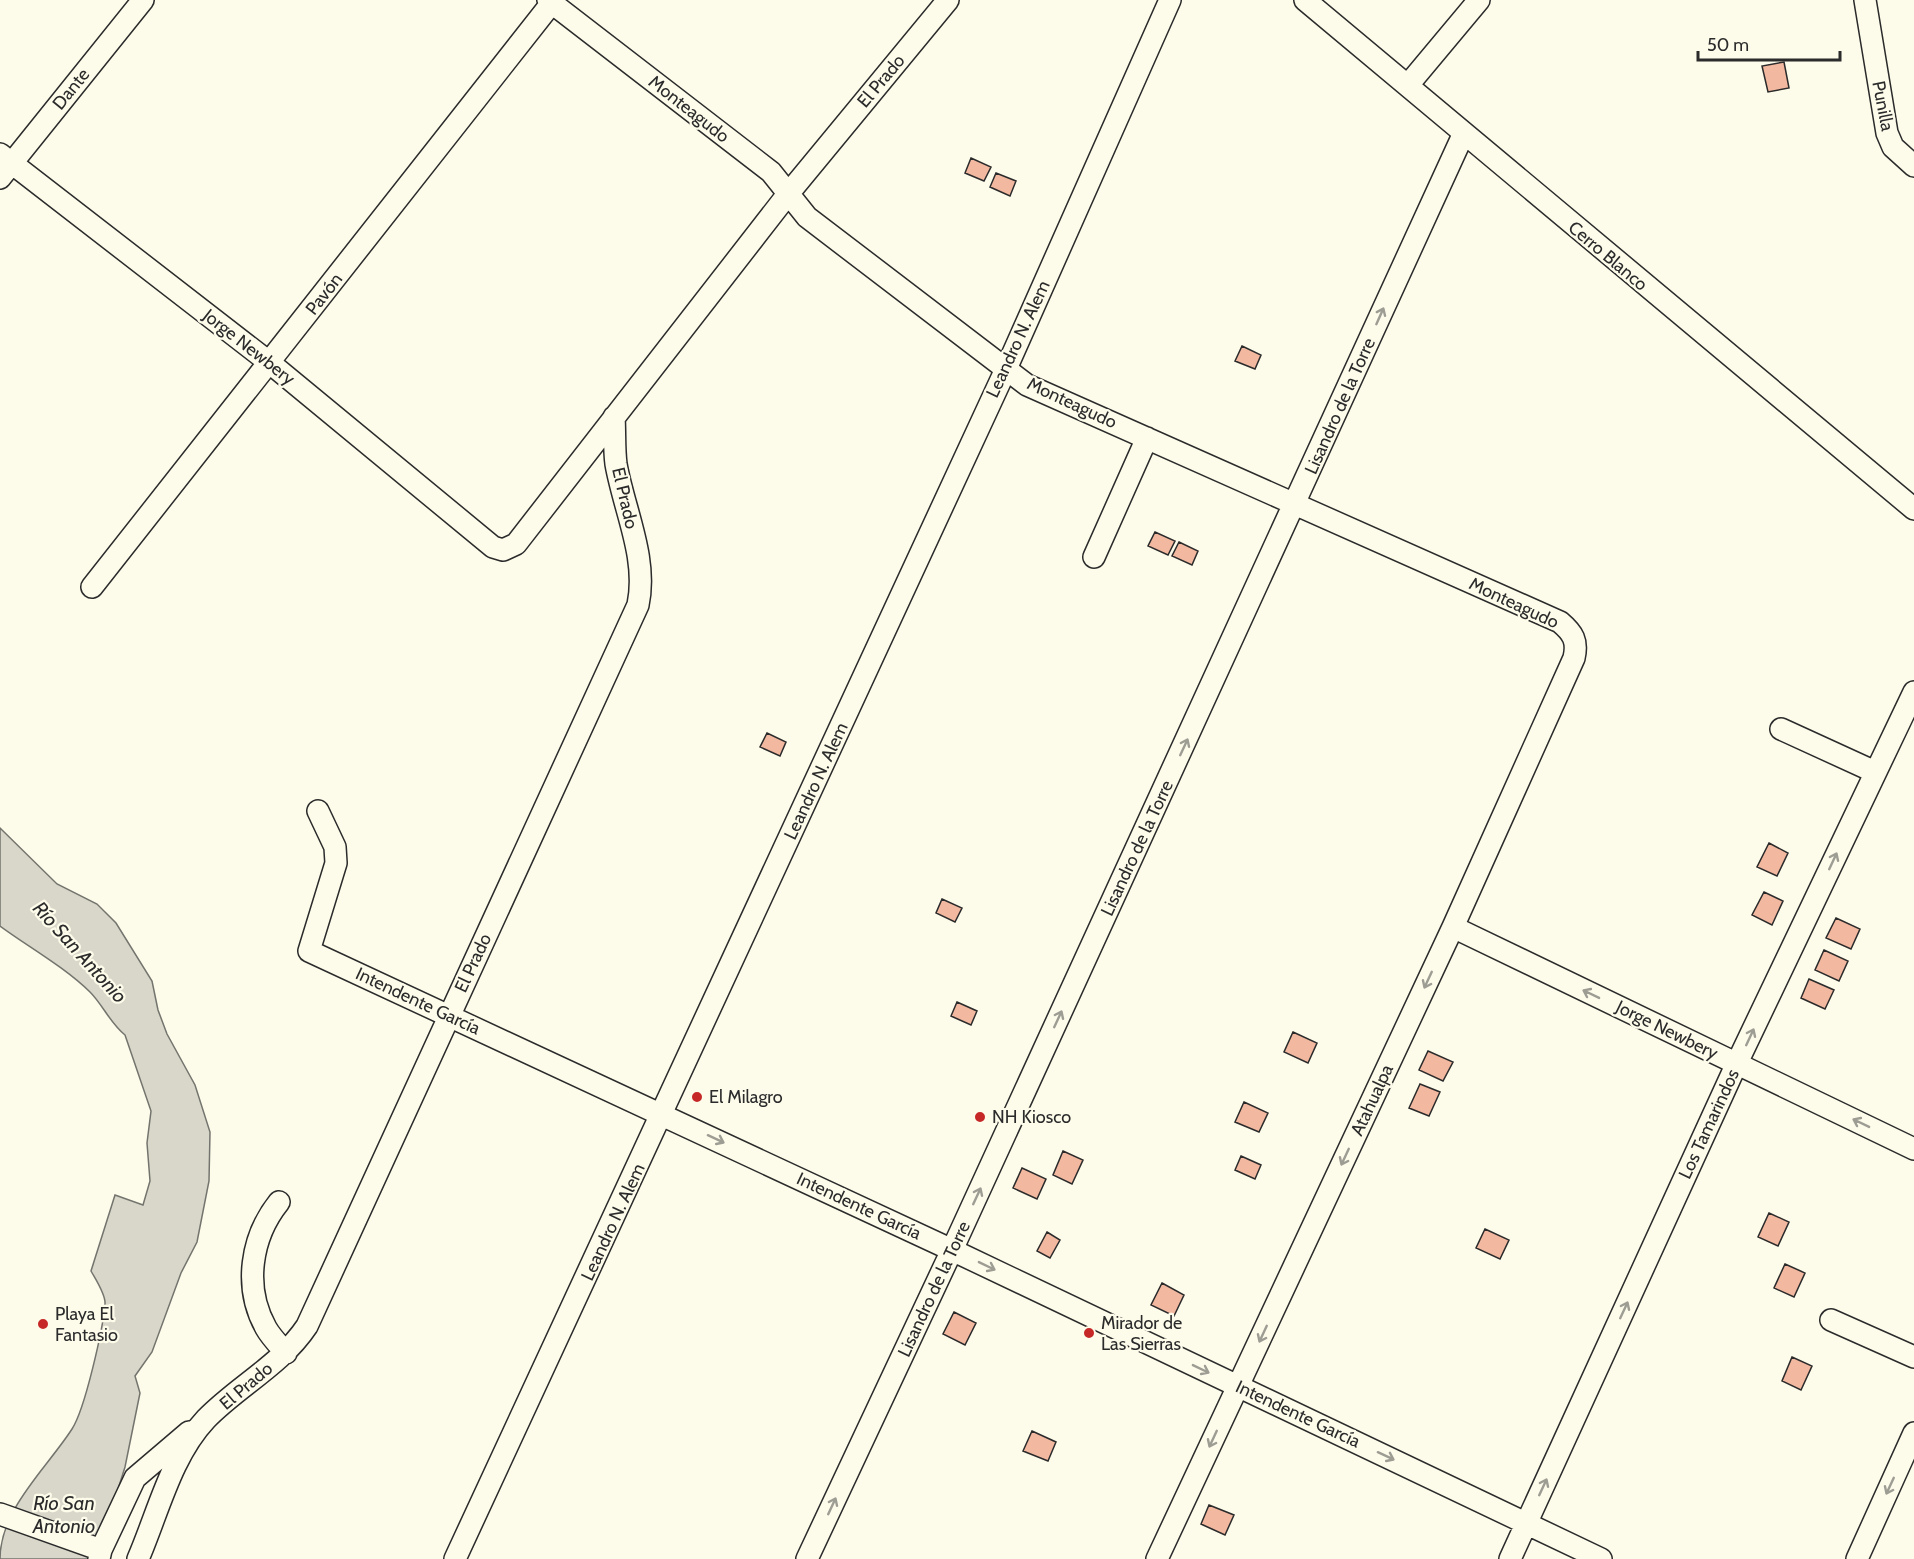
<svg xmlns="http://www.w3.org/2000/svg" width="1914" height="1559" font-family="Cabin,sans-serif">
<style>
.water{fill:#d8d7c9;stroke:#74746e;stroke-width:1.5}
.building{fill:#f2b8a0;stroke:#2b2b2b;stroke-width:1.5}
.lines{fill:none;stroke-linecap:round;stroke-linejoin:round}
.minor-casing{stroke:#2b2b2b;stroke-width:24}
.minor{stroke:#fdfbea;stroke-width:21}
.oneway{stroke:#9e9d94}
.poi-dot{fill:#c62828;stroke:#fdfbea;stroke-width:2}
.labels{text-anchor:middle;stroke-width:4.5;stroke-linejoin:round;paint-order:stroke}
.street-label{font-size:18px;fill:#2b2b2b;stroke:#fdfbea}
.poi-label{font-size:18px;fill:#2b2b2b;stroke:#fdfbea;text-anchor:start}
.water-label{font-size:20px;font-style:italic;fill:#2b2b2b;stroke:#fdfbea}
</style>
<rect width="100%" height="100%" fill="#fdfbea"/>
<!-- water -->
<path class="water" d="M0,828L57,884L97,904L116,923L152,981L158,1010L167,1034L195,1085L210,1132L209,1181L197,1242L181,1273L152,1352L135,1376L140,1393L125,1467L96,1559H0C0,1509 47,1468 72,1429C85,1409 103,1329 105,1304C106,1295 96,1280 91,1271L115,1195L143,1205L150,1181L147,1143L151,1111L125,1035C110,1023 103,1005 90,992C63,966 30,948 0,926Z"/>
<!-- building -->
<path class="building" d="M1784,62L1789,88L1768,92L1762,66Z
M971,158L991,167L984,181L965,173Z
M996,173L1016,181L1010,196L990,187Z
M1242,346L1261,355L1255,369L1235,361Z
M1155,532L1175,541L1168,555L1148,546Z
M1179,542L1198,551L1192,565L1172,556Z
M767,733L786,742L780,756L760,747Z
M1769,843L1788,853L1777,876L1757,867Z
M1764,892L1783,901L1772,925L1752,915Z
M942,899L962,908L955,922L936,913Z
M1836,918L1860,929L1851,949L1826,938Z
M1824,950L1848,961L1839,981L1815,970Z
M1809,979L1834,990L1825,1009L1801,998Z
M957,1002L977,1011L971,1025L951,1016Z
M1293,1032L1317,1043L1308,1063L1284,1052Z
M1428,1051L1453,1062L1443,1081L1419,1070Z
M1420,1084L1440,1092L1429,1116L1409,1108Z
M1244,1102L1268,1113L1259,1132L1235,1122Z
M1063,1151L1083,1160L1072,1184L1053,1175Z
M1241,1156L1261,1165L1255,1179L1235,1170Z
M1022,1168L1046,1179L1037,1199L1013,1188Z
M1769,1213L1789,1222L1778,1246L1758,1237Z
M1485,1229L1509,1240L1500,1259L1476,1248Z
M1047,1232L1060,1240L1050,1258L1037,1251Z
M1785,1264L1805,1273L1794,1297L1774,1288Z
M1162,1283L1184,1295L1174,1316L1151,1305Z
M954,1312L976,1323L965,1345L943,1334Z
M1792,1357L1812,1366L1801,1390L1782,1381Z
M1032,1431L1056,1442L1048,1461L1023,1451Z
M1209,1505L1234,1515L1225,1535L1201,1524Z"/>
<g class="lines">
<defs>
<path id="minor" d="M548,0L771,172L807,217L1027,385L1560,622C1573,633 1578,641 1574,658L1453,927L1157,1559
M1305,0L1914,509
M1865,0L1887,133L1893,147L1914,166
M1408,85L1479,0
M0,154L270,363L493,547L503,550L516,544L788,194L948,0
M0,178L143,0
M1094,557L1147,438
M92,587L554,0
M1781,729L1875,772
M318,811L335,847L336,863L309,951L952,1250L1601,1559
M1453,927L1914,1149
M279,1202C251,1237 243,1287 266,1328C271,1337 279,1345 286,1353
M1831,1320L1914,1357
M0,1514L101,1550L99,1559
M101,1550L135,1478L189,1432
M138,1559C158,1513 171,1456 206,1419C238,1386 281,1365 307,1326L638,605C648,558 624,510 616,464C614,449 615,432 614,417
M455,1559L1006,369L1170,0
M807,1559L952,1250L1463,135
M1510,1559L1737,1063L1914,692
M1857,1559L1914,1433"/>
</defs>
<!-- minor casing -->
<use href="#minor" class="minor-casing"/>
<!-- minor -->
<use href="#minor" class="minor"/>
</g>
<!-- one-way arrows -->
<defs><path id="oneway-shaft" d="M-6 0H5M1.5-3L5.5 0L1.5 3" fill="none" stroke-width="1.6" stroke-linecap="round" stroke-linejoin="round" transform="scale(1.5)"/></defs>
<g class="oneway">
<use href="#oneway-shaft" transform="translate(1380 316) rotate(-66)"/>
<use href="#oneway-shaft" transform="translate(1184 747) rotate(-65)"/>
<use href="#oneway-shaft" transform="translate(1833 861) rotate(-65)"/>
<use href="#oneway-shaft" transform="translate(1428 980) rotate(115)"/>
<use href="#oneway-shaft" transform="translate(1591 994) rotate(-154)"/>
<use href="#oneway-shaft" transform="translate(1058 1019) rotate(-65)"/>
<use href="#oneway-shaft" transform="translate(1750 1037) rotate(-65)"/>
<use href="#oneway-shaft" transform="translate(1861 1123) rotate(-154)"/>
<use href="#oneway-shaft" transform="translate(716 1139) rotate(25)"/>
<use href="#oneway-shaft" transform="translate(1345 1157) rotate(115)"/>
<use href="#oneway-shaft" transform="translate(977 1196) rotate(-65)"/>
<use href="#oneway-shaft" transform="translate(987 1266) rotate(26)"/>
<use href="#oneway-shaft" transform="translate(1624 1310) rotate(-65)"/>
<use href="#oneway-shaft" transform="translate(1263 1334) rotate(115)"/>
<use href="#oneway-shaft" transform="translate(1201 1369) rotate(26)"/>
<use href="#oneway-shaft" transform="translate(1213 1439) rotate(115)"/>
<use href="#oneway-shaft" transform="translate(1386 1456) rotate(25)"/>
<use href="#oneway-shaft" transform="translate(1890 1486) rotate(115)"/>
<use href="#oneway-shaft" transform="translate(1543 1487) rotate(-65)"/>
<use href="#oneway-shaft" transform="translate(832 1506) rotate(-65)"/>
</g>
<!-- markers -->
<g class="poi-dot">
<circle cx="697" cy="1097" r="6"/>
<circle cx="980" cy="1117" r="6"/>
<circle cx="43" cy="1324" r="6"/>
<circle cx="1089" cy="1333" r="6"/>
</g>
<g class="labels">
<!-- street labels -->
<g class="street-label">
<text transform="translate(881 81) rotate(-50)" y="6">El Prado</text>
<text transform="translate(71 89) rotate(-51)" y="6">Dante</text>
<text transform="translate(1883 106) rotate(79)" y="6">Punilla</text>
<text transform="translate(689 109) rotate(38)" y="6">Monteagudo</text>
<text transform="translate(1608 256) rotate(40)" y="6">Cerro Blanco</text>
<text transform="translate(324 294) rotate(-52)" y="6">Pavón</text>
<text transform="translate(1018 339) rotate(-65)" y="6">Leandro N. Alem</text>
<text transform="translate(249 347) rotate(38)" y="6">Jorge Newbery</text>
<text transform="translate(1072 403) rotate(25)" y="6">Monteagudo</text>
<text transform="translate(1340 406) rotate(-66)" y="6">Lisandro de la Torre</text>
<text transform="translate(625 498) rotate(77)" y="6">El Prado</text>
<text transform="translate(1514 603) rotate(25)" y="6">Monteagudo</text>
<text transform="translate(816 781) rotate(-65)" y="6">Leandro N. Alem</text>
<text transform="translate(1137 848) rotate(-65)" y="6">Lisandro de la Torre</text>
<text transform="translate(473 963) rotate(-65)" y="6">El Prado</text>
<text transform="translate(418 1001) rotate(25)" y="6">Intendente García</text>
<text transform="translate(1667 1030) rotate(26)" y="6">Jorge Newbery</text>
<text transform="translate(1372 1100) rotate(-65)" y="6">Atahualpa</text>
<text transform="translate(1709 1124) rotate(-65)" y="6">Los Tamarindos</text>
<text transform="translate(859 1206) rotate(25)" y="6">Intendente García</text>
<text transform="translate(613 1222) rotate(-65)" y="6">Leandro N. Alem</text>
<text transform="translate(934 1289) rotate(-65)" y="6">Lisandro de la Torre</text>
<text transform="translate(246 1386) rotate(-40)" y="6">El Prado</text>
<text transform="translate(1298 1414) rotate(25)" y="6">Intendente García</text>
</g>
<!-- poi labels -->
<g class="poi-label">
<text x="709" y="1103">El Milagro</text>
<text x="992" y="1123">NH Kiosco</text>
<text x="55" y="1320">Playa El<tspan x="55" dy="21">Fantasio</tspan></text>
<text x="1101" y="1329">Mirador de<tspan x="1101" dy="21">Las Sierras</tspan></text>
</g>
<!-- water labels -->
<g class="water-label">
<text transform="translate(80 952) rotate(48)" y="7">Río San Antonio</text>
<text x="64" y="1510">Río San<tspan x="64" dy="23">Antonio</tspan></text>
</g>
</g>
<!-- scale -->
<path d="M1698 51v9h142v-9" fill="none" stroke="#2b2b2b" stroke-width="3"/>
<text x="1707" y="51" font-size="18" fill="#2b2b2b" stroke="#fdfbea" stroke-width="4.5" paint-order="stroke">50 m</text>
</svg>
